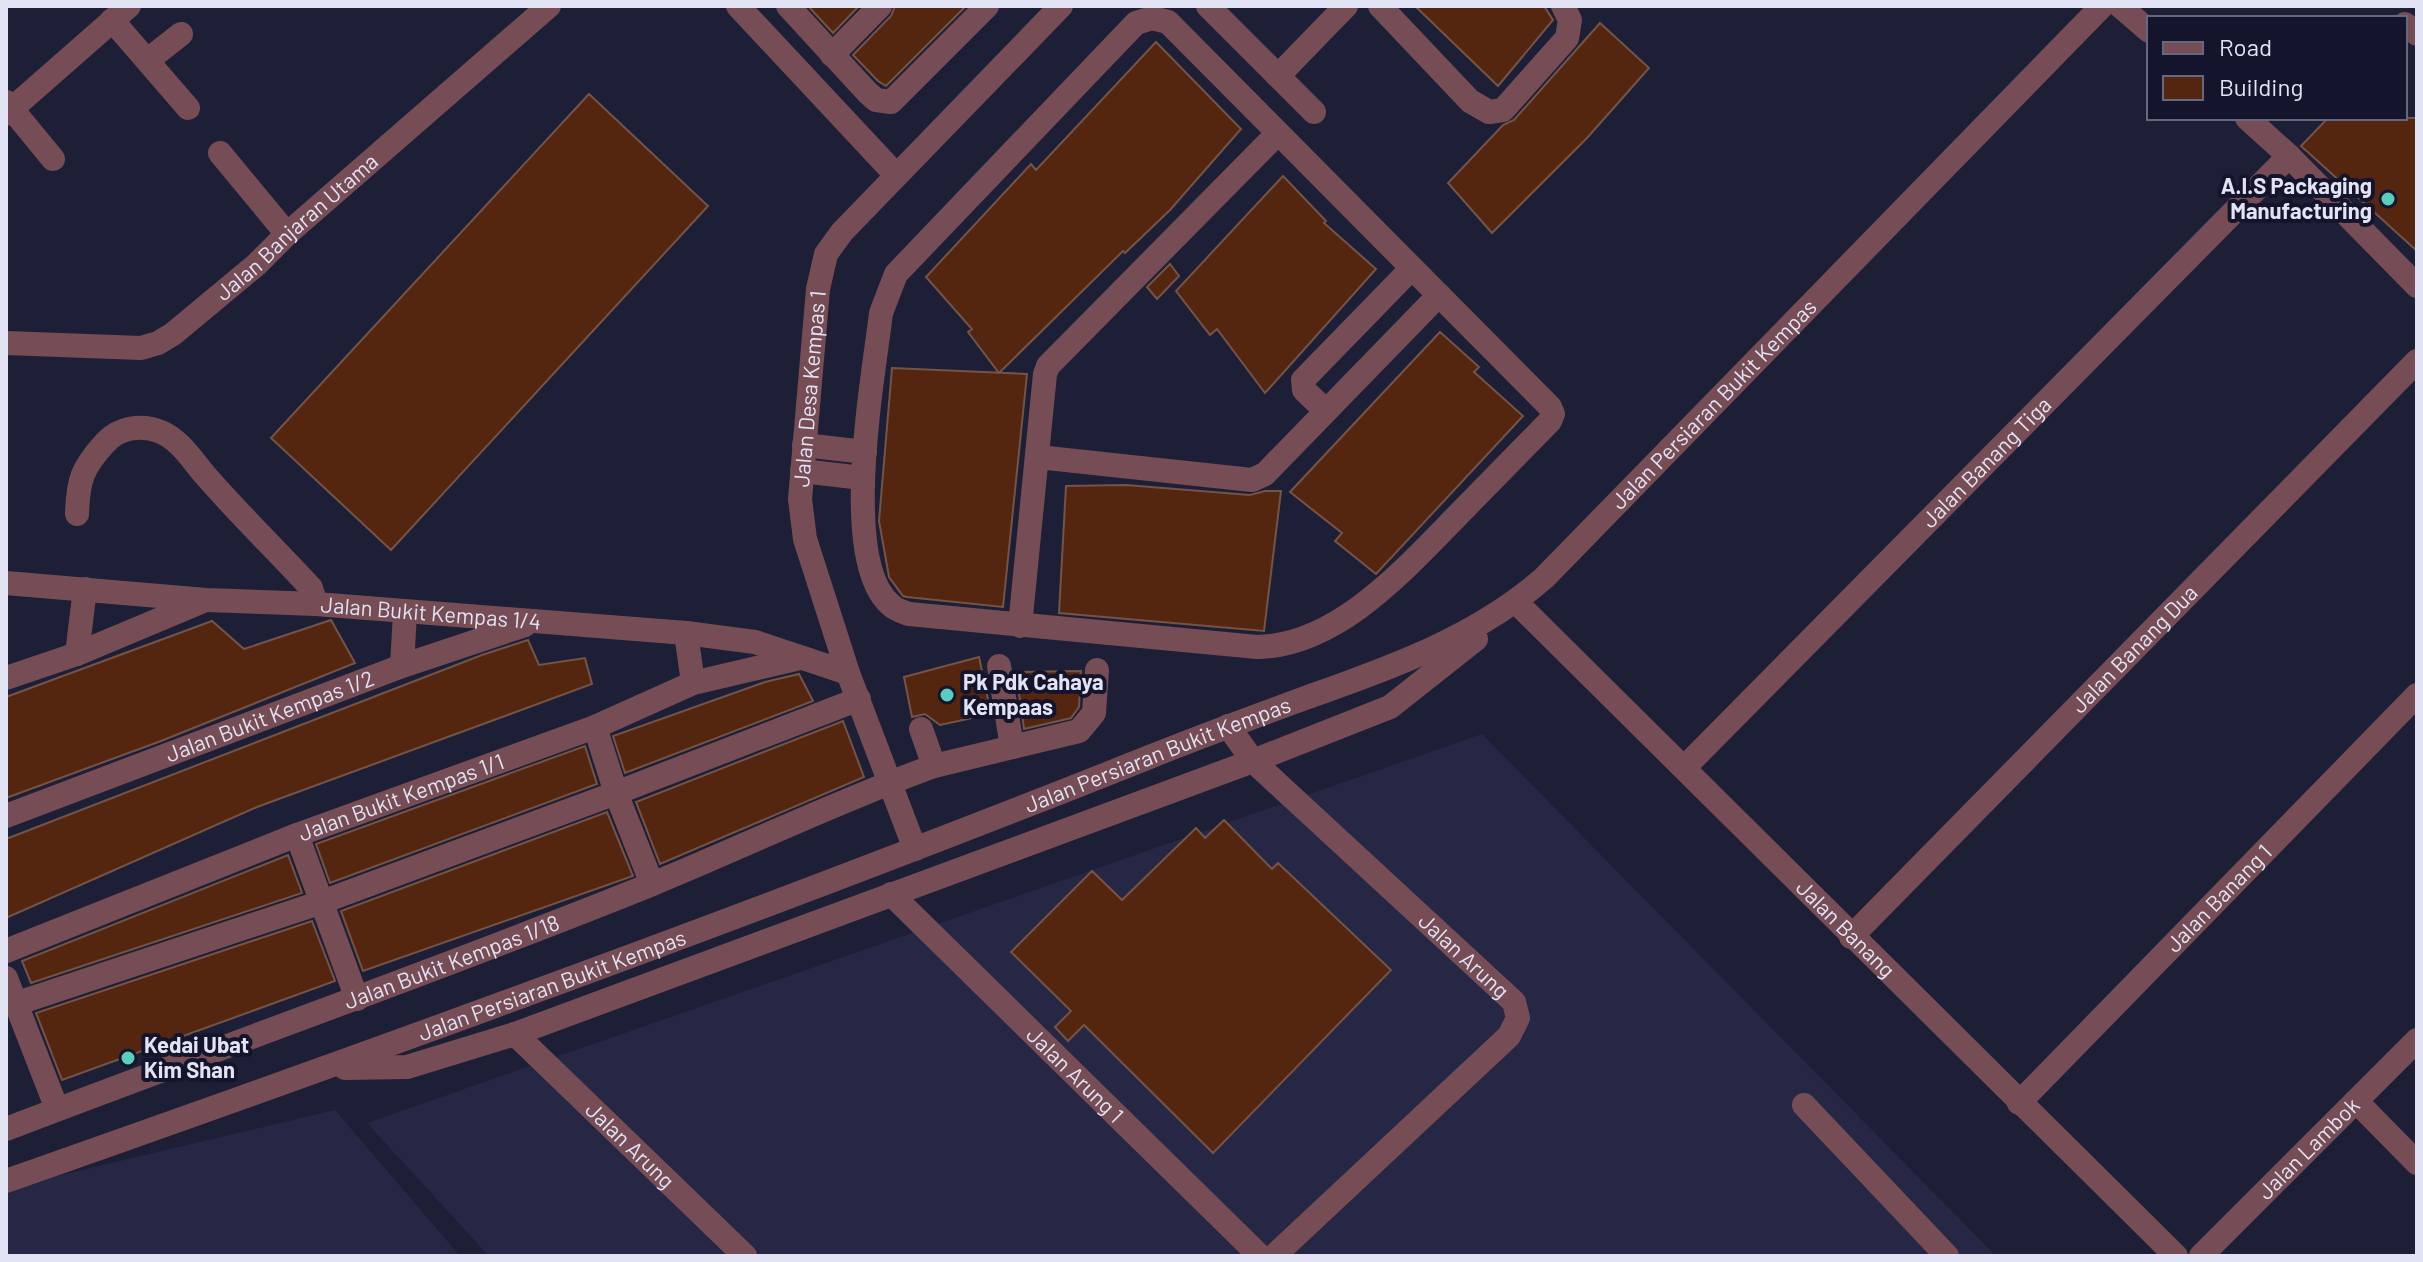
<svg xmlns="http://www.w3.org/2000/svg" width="2423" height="1262" font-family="Barlow,sans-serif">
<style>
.built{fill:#252745}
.building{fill:#542610;stroke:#735447;stroke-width:2}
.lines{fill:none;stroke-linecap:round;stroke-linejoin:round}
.minor{stroke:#774d55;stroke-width:24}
.poi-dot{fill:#5acebd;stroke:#14152d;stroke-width:3}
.labels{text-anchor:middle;stroke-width:8;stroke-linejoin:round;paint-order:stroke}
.poi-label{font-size:22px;font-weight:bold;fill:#e2e4f5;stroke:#14152d;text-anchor:start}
.street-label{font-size:22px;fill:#e2e4f5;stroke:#14152d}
</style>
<rect width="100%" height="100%" fill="#1d1f37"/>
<!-- built -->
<path class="built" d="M1482,734L1996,1256H489L367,1123Z
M335,1110L460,1256H6V1188Z"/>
<!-- building -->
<path class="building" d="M808,6H859L833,33Z
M895,6H966L886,86L878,81L853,55L891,16Z
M1415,6H1544L1553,20L1498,86Z
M1600,23L1649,68L1587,138L1492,233L1448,183L1503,125L1514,120Z
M1156,42L1241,129L1170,210L1125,253L1123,251L999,373L968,332L972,329L926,277L1031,164L1036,170Z
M589,94L708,206L391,550L271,438Z
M2328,118H2417V251L2301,146Z
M1283,176L1326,221L1324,223L1376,269L1265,393L1217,329L1210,335L1176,291Z
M1170,264L1179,276L1157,299L1147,287Z
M1440,332L1479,367L1474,372L1523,416L1376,574L1335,541L1342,533L1290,492Z
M892,368L1027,374L1003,607L907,597L903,596L889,577L879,521Z
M1126,485L1250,495L1265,491H1281L1264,631L1059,613L1066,486Z
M331,620L355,663L161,741L6,798V697L212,621L244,649Z
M528,640L539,665L585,658L592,684L257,807L6,918V839L482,655Z
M979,657L991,714L940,725L925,714L912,717L904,677Z
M1081,671L1079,707L1071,718L1024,729L1016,672Z
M799,674L813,701L625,773L613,736L765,682Z
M843,721L864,777L660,864L636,802Z
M585,746L597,784L330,883L316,844Z
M607,812L633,876L363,971L341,911Z
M1224,820L1272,869L1278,863L1391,970L1213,1153L1084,1025L1068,1041L1055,1027L1071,1011L1011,952L1092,871L1122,900L1196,828L1205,838Z
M288,855L302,893L31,983L22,961Z
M312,921L335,981L62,1080L36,1013Z"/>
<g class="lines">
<!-- minor -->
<g class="minor">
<path d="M738,6L896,175"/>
<path d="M788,6L867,92L876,100L891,102L987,6"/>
<path d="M1208,6L1314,112"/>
<path d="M1380,6L1470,101L1489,112L1503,110L1567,38L1570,20L1563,6"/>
<path d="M2120,6L2149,31"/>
<path d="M1152,18L1168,22L1550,407L1553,414L1550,421C1519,453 1487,485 1456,517C1404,570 1337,646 1257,647L909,614C904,612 896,610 892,606C838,564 874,375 881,313L896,274L1136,23Z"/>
<path d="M112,20L188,108"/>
<path d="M2405,24L2417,34"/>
<path d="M832,55L880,6"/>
<path d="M148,60L181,34"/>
<path d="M1278,76L1346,6"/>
<path d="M6,102L53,159"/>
<path d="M6,114L129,6"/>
<path d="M2247,118L2289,156L2417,286"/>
<path d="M220,153L287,234"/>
<path id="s1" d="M6,343L141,348L158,343L173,334L256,265L287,234L549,6"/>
<path d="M1326,411L1304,390L1303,380L1412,268"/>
<path d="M804,445L865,452"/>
<path d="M1038,457L1252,480L1265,474L1439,295"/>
<path d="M802,471L862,478"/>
<path d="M77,514C78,480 82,468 105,443C119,427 142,424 161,432C180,440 192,460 205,475C239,514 276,550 311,588L316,604"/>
<path id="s2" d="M6,583L206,600L316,604L686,633L755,642L848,673"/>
<path id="s3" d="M1516,602L2176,1256"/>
<path d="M1020,626L1045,374L1048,366L1278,133"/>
<path d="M686,633L693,683"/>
<path d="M77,654L85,589"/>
<path d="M402,666L405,613"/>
<path d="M999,666L1012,747"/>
<path d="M6,678L77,654L201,602"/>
<path id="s4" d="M1228,726L1253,761L1514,1002L1518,1018L1509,1036L1274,1256"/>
<path d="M595,727L616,793L652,884"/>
<path d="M934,766L1079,731L1094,713L1097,670"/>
<path id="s5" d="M1684,768L2289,156"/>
<path id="s6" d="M6,816L402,666L525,625"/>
<path d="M297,835L357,999"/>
<path id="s7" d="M915,849L848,673L805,539L800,499L818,289L826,254L842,232L1061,6"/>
<path id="s8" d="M891,894L1260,1256"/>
<path id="s9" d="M1851,937L2417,361"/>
<path id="s10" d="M6,951L297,835L595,727L693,683L800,658"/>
<path d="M6,978L57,1109"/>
<path d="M15,1004L322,902L616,793L859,699"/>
<path id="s11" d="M515,1034L745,1256"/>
<path d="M345,1068L407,1067L515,1034L1253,761L1390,707L1476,639"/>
<path d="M2356,1101L2417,1163"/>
<path id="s12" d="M2019,1103L2417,695"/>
<path d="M1804,1105L1947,1256"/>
<path id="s13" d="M6,1129C220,1047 437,971 650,885C745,846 838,801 934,766L921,729"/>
<path id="s14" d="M6,1181C391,1046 774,907 1152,756C1204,735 1256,716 1308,697C1392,667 1475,638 1544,578L2102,6"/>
<path id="s15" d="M2201,1256L2417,1040"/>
</g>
</g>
<!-- markers -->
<g class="poi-dot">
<circle cx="2388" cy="199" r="8"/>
<circle cx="947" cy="695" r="8"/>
<circle cx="128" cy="1058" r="8"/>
</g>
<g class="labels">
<!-- poi labels -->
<g class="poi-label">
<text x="2372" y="194" text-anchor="end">A.I.S Packaging<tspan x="2372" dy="25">Manufacturing</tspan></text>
<text x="963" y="690">Pk Pdk Cahaya<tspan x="963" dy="25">Kempaas</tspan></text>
<text x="144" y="1053">Kedai Ubat<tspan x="144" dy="25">Kim Shan</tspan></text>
</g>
<!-- street labels -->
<g class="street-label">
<text dy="8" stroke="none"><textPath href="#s1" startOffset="334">Jalan Banjaran Utama</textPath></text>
<text dy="8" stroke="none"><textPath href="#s7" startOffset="480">Jalan Desa Kempas 1</textPath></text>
<text dy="8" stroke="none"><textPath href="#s14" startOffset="1898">Jalan Persiaran Bukit Kempas</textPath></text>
<text dy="8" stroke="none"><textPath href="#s5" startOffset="430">Jalan Banang Tiga</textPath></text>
<text dy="8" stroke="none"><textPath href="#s2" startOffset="426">Jalan Bukit Kempas 1/4</textPath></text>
<text dy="8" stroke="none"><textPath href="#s9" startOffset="404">Jalan Banang Dua</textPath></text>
<text dy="8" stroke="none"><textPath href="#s6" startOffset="282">Jalan Bukit Kempas 1/2</textPath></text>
<text dy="8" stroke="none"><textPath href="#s14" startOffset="1228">Jalan Persiaran Bukit Kempas</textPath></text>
<text dy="8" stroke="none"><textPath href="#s10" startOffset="424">Jalan Bukit Kempas 1/1</textPath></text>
<text dy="8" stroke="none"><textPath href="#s12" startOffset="286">Jalan Banang 1</textPath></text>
<text dy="8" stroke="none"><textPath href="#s3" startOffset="464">Jalan Banang</textPath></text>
<text dy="8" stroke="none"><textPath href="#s4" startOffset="330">Jalan Arung</textPath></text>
<text dy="8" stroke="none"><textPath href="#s13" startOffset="476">Jalan Bukit Kempas 1/18</textPath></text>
<text dy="8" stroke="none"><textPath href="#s14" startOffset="580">Jalan Persiaran Bukit Kempas</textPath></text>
<text dy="8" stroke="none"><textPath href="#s8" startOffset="258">Jalan Arung 1</textPath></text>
<text dy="8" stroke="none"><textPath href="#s11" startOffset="160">Jalan Arung</textPath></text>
<text dy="8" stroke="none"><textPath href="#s15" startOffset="152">Jalan Lambok</textPath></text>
</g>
</g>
<!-- border -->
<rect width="2423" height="1262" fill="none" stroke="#e2e4f5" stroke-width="16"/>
<!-- legend -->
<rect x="2147" y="16" width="260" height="104" fill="#14152d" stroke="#66687d" stroke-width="2"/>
<rect x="2163" y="42" width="40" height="12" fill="#774d55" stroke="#66687d" stroke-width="2"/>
<text x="2219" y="56" font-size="24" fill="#e2e4f5">Road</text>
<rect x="2163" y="76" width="40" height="24" fill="#542610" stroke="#66687d" stroke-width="2"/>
<text x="2219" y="96" font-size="24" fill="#e2e4f5">Building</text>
</svg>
